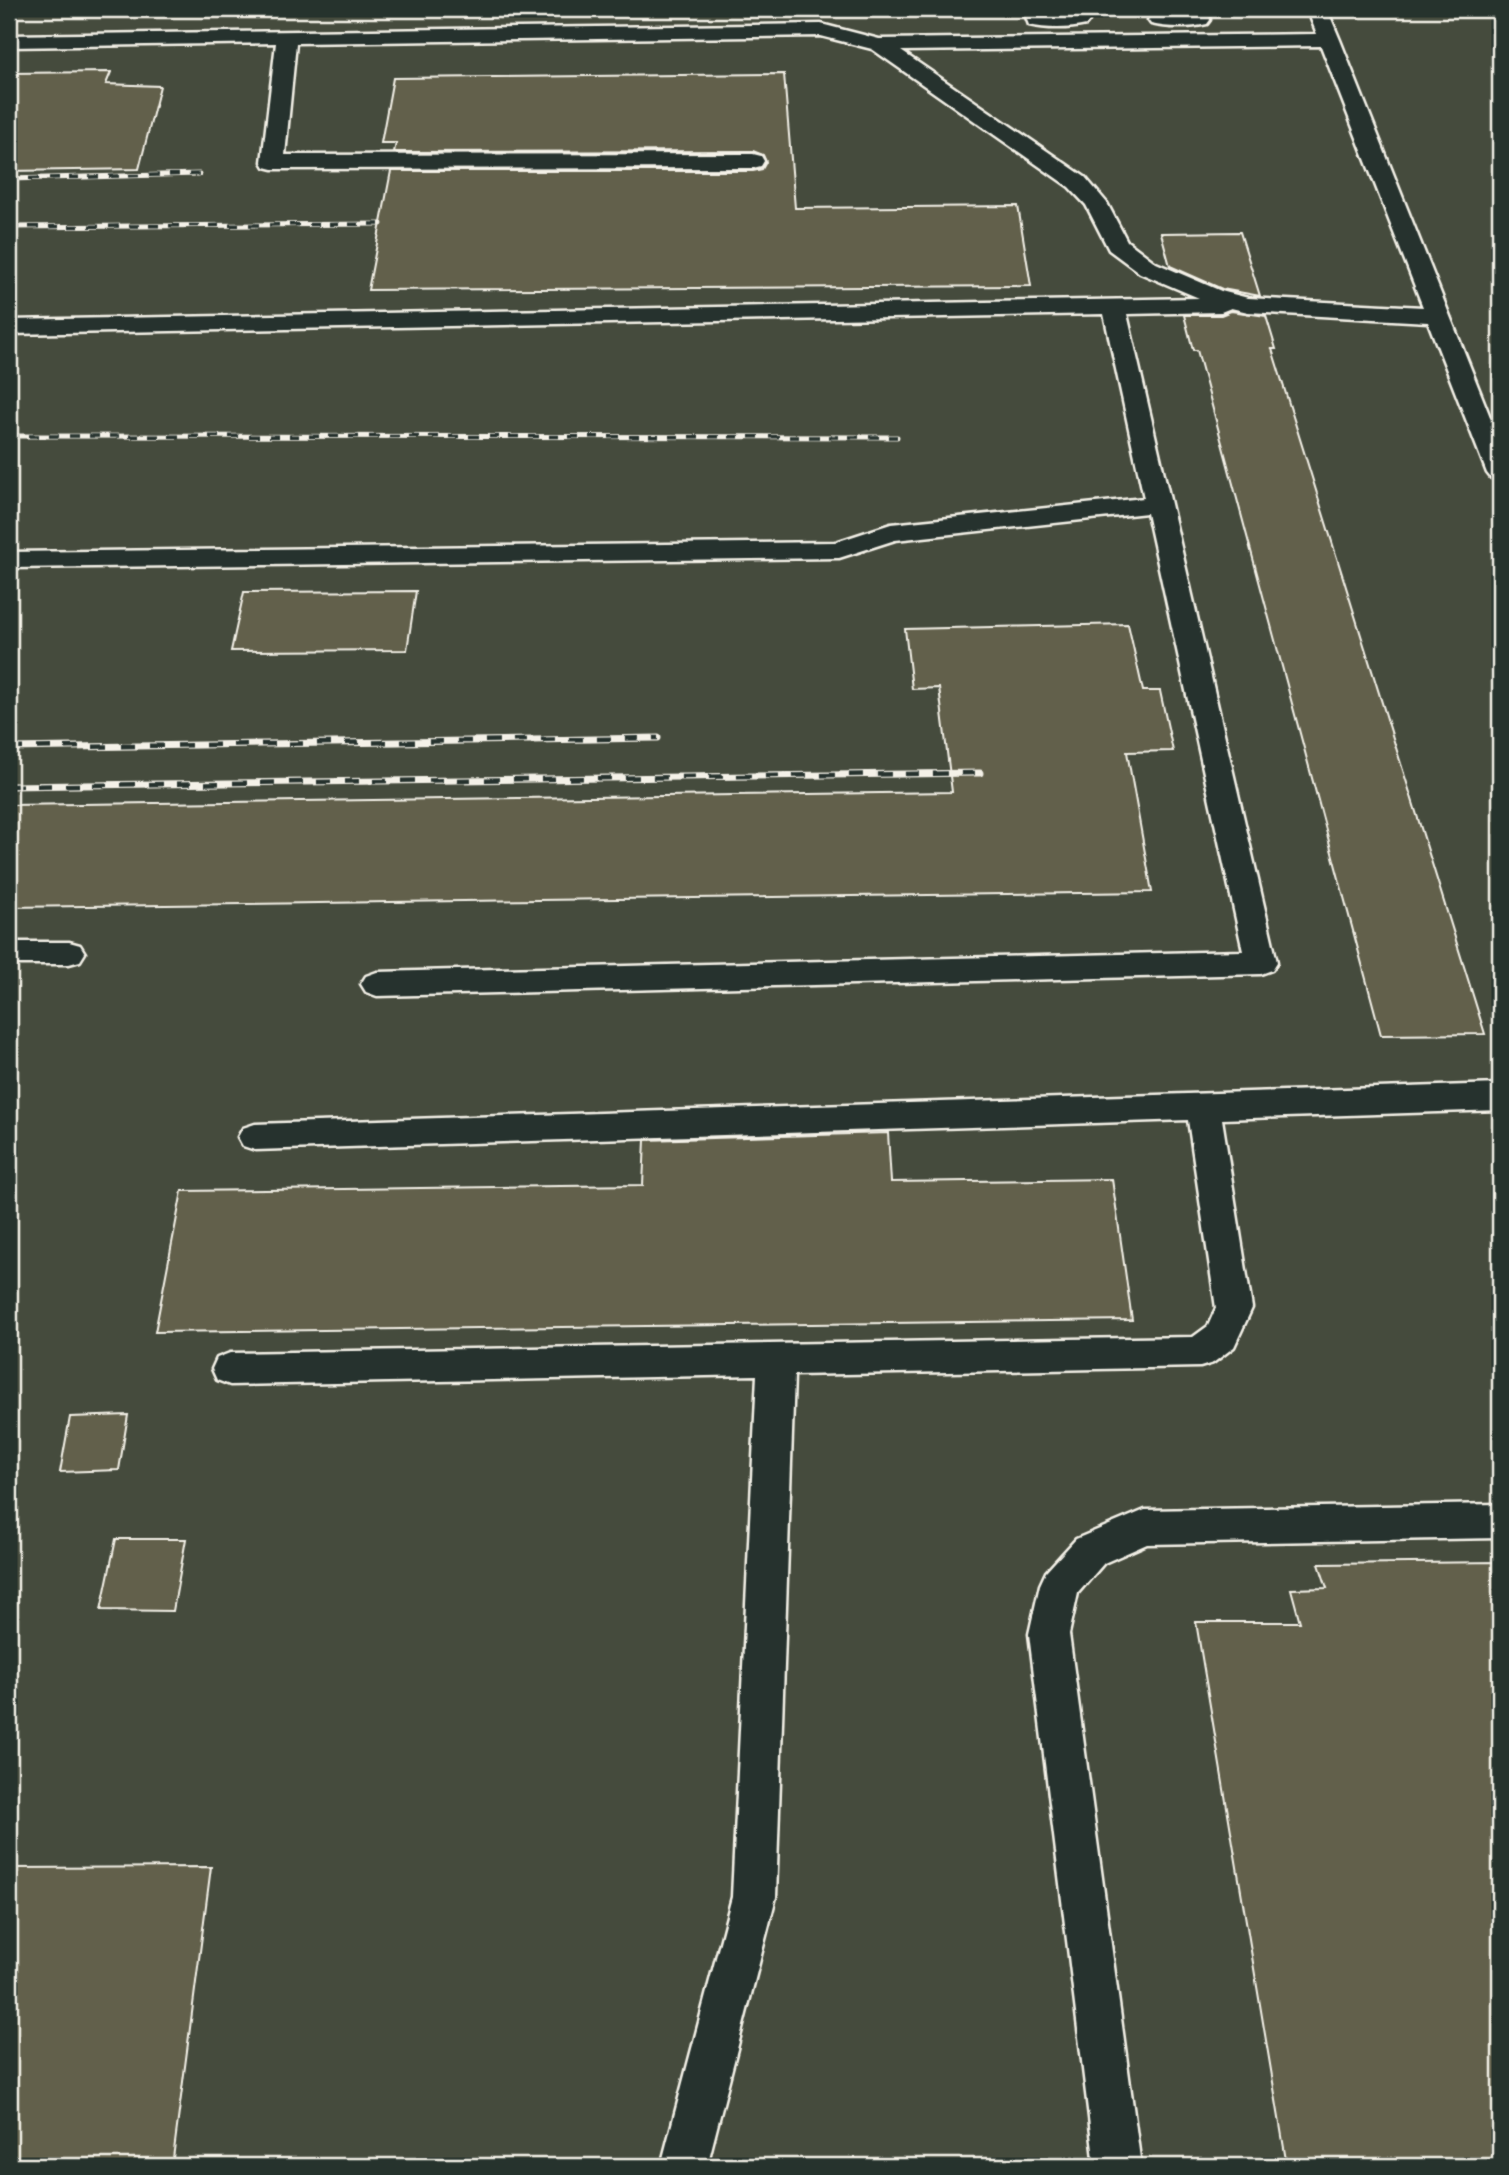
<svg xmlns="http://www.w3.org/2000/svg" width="1509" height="2175" font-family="'Playpen Sans',sans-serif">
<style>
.built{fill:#454b3d}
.building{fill:#62614c;stroke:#f4f1e8;stroke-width:2}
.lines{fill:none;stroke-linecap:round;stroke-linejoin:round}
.service-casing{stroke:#f4f1e8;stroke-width:5}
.service{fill:#26332d;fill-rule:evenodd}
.rail-far1-casing{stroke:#f4f1e8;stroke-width:5}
.rail-casing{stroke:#f4f1e8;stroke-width:7}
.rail-far1{stroke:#26332d;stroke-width:3.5;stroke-dasharray:10;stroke-linecap:butt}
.rail{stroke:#26332d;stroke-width:4.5;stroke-dasharray:14;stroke-linecap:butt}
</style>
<rect width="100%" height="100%" fill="#384136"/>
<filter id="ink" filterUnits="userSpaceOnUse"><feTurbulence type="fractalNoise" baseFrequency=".0143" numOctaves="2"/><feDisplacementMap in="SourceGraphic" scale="14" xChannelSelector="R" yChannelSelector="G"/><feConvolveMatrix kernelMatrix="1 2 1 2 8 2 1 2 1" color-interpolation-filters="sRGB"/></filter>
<g filter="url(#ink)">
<!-- built -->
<path class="built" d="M9,9H1500V2166H9Z"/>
<!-- building -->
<path class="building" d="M111,72L106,84L160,86L139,169L9,171V73Z
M784,74L795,208L1018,206L1031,286L368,290L391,171H753L762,169L766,162L763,155L753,151L394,152L396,143H381L393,78Z
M1240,232L1260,296L1222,289L1170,266L1161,233Z
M1231,311L1266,316L1276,349H1272L1485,1034L1381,1035L1197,350H1193L1184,315H1221Z
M416,591L407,650L231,651L244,592Z
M1128,624L1143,691H1160L1173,751L1127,752L1152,892L9,907V805L952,792L939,688L912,689L905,629Z
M888,1133L891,1182L1112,1179L1132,1320L155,1332L182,1191L643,1185L645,1140Z
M128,1415L119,1470L60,1472L70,1417Z
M116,1539H186L173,1611L101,1610Z
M1500,1562V2166H1287L1196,1622H1300L1291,1589L1327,1588L1319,1564Z
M211,1867L172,2166H9V1868Z"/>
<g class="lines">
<defs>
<path id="service" d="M1023,9H1043L1045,15L1086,17L1089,21L1086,25C1070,29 1045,29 1029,25Z
M1188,9H1208L1210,20L1207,24C1191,28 1167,28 1151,24L1148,20L1151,16L1189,14Z
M1307,9H1327L1340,40L1500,442V481L1491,478L1487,473L1428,322L1248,312L1231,308L1221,312L1127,314L1277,962L1272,970L1261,974L377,996L366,992L361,984L366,976L377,972L1243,951L1147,513L895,540L839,558L9,568V552L836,542L891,524L1144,498L1104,314L9,334V320L1199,298L1140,273L1109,250L1086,205L1069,187L872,49L821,36L296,43L285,155L753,154L761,156L764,161L761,166L753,168L273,169L265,167L262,162L276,43L9,47V35L821,24L879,39L1317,34ZM1321,46L1423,307L1248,298L1221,291L1156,263L1127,241L1107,203L1085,177L901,51Z
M9,942H69L80,945L85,953L80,961L69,964H9Z
M1500,1084V1110L1222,1119L1252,1308L1234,1347L1213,1363L1200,1367L794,1375L776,1897L707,2166H661L732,1897L757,1375L230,1385L217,1380L212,1369L217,1358L230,1353L1193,1337L1208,1326L1216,1308L1188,1120L255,1150L243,1146L238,1137L243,1128L255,1124Z
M1500,1504V1538L1147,1544L1104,1563L1078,1593L1069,1634L1141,2166H1095L1029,1634L1040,1585L1046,1572L1076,1539L1145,1510Z"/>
</defs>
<!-- service casing -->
<use href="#service" class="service-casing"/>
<!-- service -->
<use href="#service" class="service"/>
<defs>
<path id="rail-far1" d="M9,179L199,174
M9,227L381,224
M9,436L897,437"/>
<path id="rail" d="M9,748L658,738
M9,786L980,773"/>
</defs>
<!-- rail-far1 casing -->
<use href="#rail-far1" class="rail-far1-casing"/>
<!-- rail casing -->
<use href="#rail" class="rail-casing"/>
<!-- rail-far1 -->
<use href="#rail-far1" class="rail-far1"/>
<!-- rail -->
<use href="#rail" class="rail"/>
</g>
</g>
<!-- margin -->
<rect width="1509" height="2175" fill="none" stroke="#26332d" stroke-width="35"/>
<rect x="18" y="18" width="1474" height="2140" fill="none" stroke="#f4f1e8" stroke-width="2.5" filter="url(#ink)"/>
</svg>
